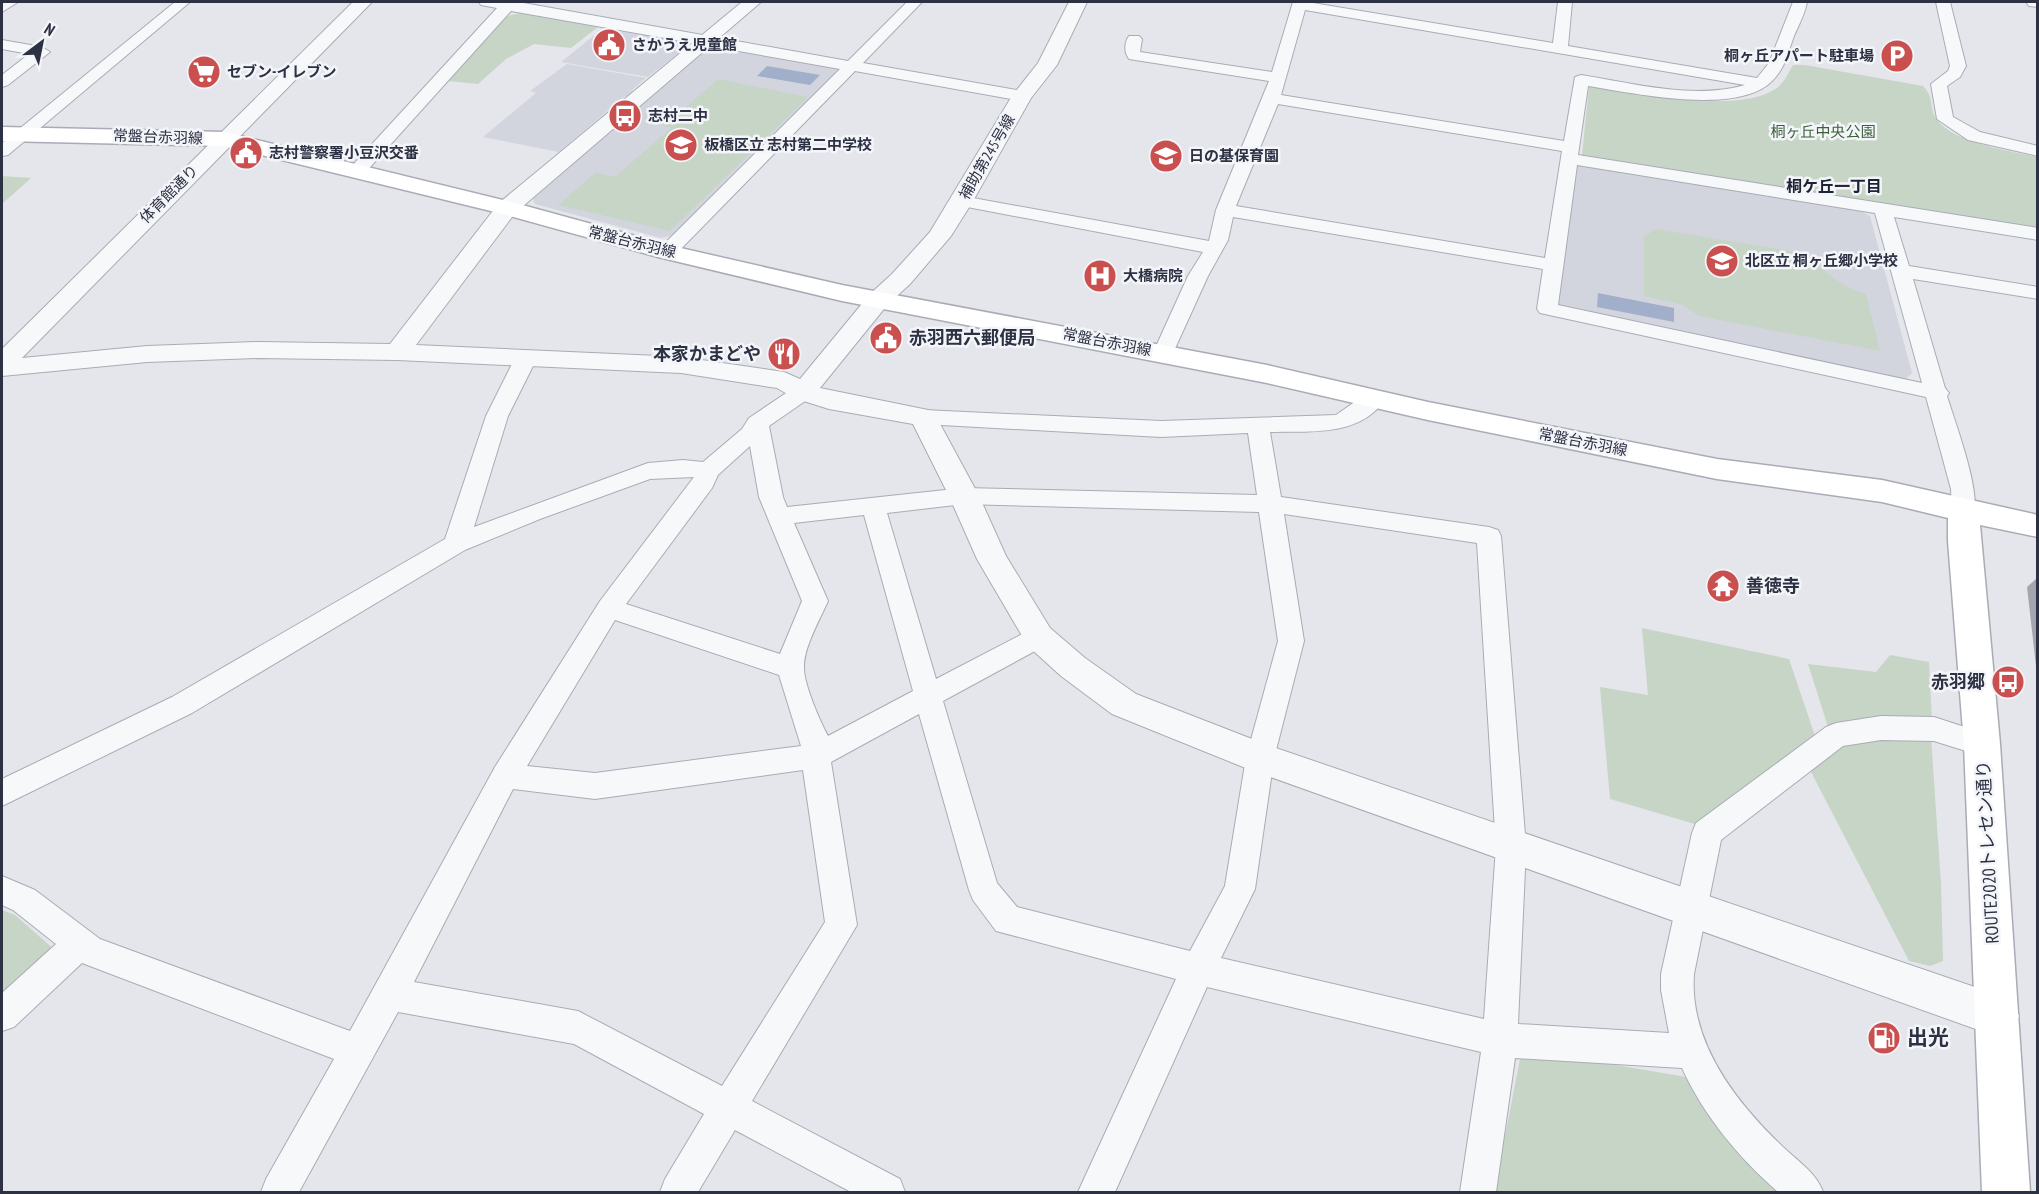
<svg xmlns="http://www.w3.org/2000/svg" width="2039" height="1194" font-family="'PT Sans Narrow','Noto Sans JP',sans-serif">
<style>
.built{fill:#d2d5dd}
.green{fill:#c7d5c6}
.water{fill:#a1afca}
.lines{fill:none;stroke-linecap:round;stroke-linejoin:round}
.minor-casing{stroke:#a9acb5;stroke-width:2}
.tertiary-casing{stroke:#a9acb5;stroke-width:2}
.secondary-casing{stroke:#a9acb5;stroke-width:3}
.minor{fill:#f7f8fa;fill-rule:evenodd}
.tertiary{fill:#f7f8fa;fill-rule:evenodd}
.secondary{fill:#fff;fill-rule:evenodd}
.wall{fill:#a4a6af}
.labels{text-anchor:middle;stroke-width:5;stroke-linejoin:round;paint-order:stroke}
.far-poi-label{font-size:15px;font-weight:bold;fill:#2c3143;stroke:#f4f5f9;text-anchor:start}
.far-park-label{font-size:15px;fill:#3b5f3a;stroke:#f4f5f9}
.far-street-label{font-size:15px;fill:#2c3143;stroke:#f4f5f9}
.far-neighbourhood-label{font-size:16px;font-weight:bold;fill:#1e2235;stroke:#f4f5f9}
.poi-label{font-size:18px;font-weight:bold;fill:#2c3143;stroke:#f4f5f9;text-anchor:start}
.street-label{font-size:18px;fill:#2c3143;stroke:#f4f5f9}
.near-poi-label{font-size:21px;font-weight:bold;fill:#2c3143;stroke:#f4f5f9;text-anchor:start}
</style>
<rect width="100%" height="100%" fill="#e4e6eb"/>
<!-- built -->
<path class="built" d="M602,29L685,41L686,47L648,77L561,62Z
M709,47H718L836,68L838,71L679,234L661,238L535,204L533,199L647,99L625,96L559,152L483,137L536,93L530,91L567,64L646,78L631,91L653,95Z
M1578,164L1859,210L1870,216L1912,373L1905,380L1556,305Z"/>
<!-- green -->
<path class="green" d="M521,13L598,27L571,48L534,44L506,59L478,84L448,81L507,16Z
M1793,65H1805L1923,86C1935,98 1928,108 1937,120C1954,143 2011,151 2037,157V229L1590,159L1582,155L1589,87L1594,86C1640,93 1738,115 1777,88C1785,82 1788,73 1793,65Z
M718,79L808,97L670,231L558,205L596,172L615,177L671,128L664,126Z
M2,176L31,178L2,204Z
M1655,229L1790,251C1822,261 1837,288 1866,294L1880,351L1699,316L1683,305L1644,296V237Z
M1642,628L1789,659L1815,736L1698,825L1610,799L1600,687L1648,695Z
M1890,655L1929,662L1932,723L1829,730L1808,664L1876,672Z
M1874,736L1931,737L1941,884L1943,961L1930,966L1909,961L1810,770L1841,743Z
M2,910L15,915L57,952L2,1001Z
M1522,1049L1686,1077L1720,1126L1784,1192H1494Z"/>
<!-- water -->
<path class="water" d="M767,66L820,75L810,85L757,76Z
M1598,293L1674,308V322L1597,307Z"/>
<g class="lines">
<defs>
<path id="minor" d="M2,2H18L2,12Z
M175,2H190L8,155L2,156V143Z
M479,2H518L848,61L907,2H922L863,63L1022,91L1030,96L1022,101L855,71L674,256H660L657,252L660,248L840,69L511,11L363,175H351L348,171L351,167L497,8L481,5Z
M1293,2H1307L1553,43L1558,2H1572L1568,46L1757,78L1769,63L1793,2H1807C1805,13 1799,25 1794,36C1788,52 1785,69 1772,81C1738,116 1632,93 1588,86L1578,155L2038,228V240L1894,217L1909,266L2038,287V299L1913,279L1945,388L1949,393L1947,396C1954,420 1984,498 1972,517L1964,520L1956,517L1952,511L1951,489L1926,397L1540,313L1537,309L1543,269L1233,217L1228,240L1208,276L1173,353L1170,358L1163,360L1156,358L1153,353L1188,276L1203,252L962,206L956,205L953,201L956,197L962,196L1209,241L1216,210L1269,81L1129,59C1124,52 1124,43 1129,36H1139L1142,39L1140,52L1272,72ZM1305,10L1745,85C1693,100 1633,83 1581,75L1575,77L1564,141L1281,95ZM1278,104L1562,151L1545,258L1236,206ZM1577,165L1875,213L1922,383L1558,305Z
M1936,2H1950L1966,66L1960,77L1947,86L1953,117L1980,132L2038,146V156L1968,140L1937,119L1931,84L1948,71L1950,66Z
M2,40L42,47L50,52L8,85L2,87V75L29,54L2,49Z
M526,351L533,353L537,358L508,416L474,527L648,463L683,460L703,462L742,429L749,418L795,387L803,385L811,387L814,392L811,397L769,426L783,497L787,507L964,488L1257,495L1248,433L1161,437L923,424L915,422L912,417L915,412L923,410L1161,421L1336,415L1366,394L1374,392L1382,394L1385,399C1361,437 1309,431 1270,432L1281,497L1489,527L1498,530L1501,536L1526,847L1518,1024L1669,1033L1661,990V974L1692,833L1696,823L1826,727L1836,723L1881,716L1934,717L1992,736L1996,744L1992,752L1982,756L1934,741L1881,740L1843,746L1721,840L1694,974C1689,1042 1735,1101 1781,1145C1796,1160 1817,1173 1823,1192H1778C1738,1157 1704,1116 1682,1068L1515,1058L1496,1192H1460L1481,1052L1207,987L1115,1192H1078L1176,979L996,931L973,900L969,890L919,714L831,762L857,925L752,1101L900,1179L905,1192H851L735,1130L698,1192H660L665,1179L704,1114L574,1044L398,1012L299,1192H261L266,1179L334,1059L82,963L14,1027L2,1031V993L56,944L13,910L2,905V876L35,890L100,939L350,1031L495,767L600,601L694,477L650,479L540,519L465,550L192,713L2,806V779L172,697L445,539L486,416L515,358L519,353ZM750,446L759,497L802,601L780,654L626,604L712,488L718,475ZM964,504L1259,512L1278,641L1246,758L1225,886L1190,951L1017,907L997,883L943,701L1048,644L1052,637L1048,630L1039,627L1030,630L936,679L887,513ZM1284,514L1477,543L1496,847L1484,1019L1221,958L1255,889L1274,758L1304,641ZM864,515L913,691L828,736C820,721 804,685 804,668C803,649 820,619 828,601L794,523ZM615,620L779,675L801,746L595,773L527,766ZM803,770L825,922L722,1086L578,1011L414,982L513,789L595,799Z"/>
<path id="tertiary" d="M353,2H372L22,358L147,346L258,342L390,344L499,203L742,2H761L515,213L416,345L681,357L784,372L800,379L870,294L892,274L930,232L1012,96L1038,63L1069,2H1087L1057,65L1031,98L973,201L951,236L910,284L888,304L820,388L933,411L979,496L1006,556L1050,628L1085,658L1136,694L1270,746L1998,995L2013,1001L2019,1016L2013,1031L1998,1037L1248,769L1112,714L1061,676L1028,646L977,559L949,496L913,424L829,409L794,398L777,388L681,373L397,360L258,358L147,362L2,376V349Z
M2026,2H2038V7L2029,6Z"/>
<path id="secondary" d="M2,127L224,132L515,203L672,246L842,285L1267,365L1428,402L1717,459L1882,480L2038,515V537L1980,525L2000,744L2030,1192H1982L1964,744L1948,541V518L1882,502L1717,479L1428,420L1267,383L842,301L658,257L499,213L224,146L2,141Z"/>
</defs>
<!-- minor casing -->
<use href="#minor" class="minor-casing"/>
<!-- tertiary casing -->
<use href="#tertiary" class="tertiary-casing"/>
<!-- secondary casing -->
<use href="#secondary" class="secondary-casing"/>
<!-- minor -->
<use href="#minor" class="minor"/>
<!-- tertiary -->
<use href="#tertiary" class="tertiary"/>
<!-- secondary -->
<use href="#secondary" class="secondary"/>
</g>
<!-- wall -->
<path class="wall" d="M2037,578V675L2027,587Z"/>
<!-- icons -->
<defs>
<symbol id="civic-disc" viewBox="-11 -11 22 22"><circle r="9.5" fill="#ca5050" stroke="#f4f5f9"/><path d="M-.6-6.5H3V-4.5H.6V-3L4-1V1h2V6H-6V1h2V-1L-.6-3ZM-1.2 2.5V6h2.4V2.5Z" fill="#fff"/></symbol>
<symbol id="parking-disc" viewBox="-11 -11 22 22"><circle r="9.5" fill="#ca5050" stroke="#f4f5f9"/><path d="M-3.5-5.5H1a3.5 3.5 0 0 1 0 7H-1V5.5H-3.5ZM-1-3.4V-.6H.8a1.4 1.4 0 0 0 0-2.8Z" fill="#fff"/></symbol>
<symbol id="supermarket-disc" viewBox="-11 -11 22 22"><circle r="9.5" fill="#ca5050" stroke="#f4f5f9"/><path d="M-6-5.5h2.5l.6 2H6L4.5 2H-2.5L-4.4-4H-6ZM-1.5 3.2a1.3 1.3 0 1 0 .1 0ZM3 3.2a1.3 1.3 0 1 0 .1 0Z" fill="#fff"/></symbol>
<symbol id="bus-disc" viewBox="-11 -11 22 22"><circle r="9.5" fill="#ca5050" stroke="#f4f5f9"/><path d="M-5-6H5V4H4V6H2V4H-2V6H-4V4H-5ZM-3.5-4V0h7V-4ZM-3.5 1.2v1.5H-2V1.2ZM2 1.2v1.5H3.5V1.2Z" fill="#fff"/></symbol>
<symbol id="school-disc" viewBox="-11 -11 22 22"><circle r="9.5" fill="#ca5050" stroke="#f4f5f9"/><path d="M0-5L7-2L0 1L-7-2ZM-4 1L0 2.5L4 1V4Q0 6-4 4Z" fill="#fff"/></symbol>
<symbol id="hospital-disc" viewBox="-11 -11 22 22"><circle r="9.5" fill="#ca5050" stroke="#f4f5f9"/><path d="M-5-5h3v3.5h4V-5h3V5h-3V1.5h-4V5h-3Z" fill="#fff"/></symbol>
<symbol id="restaurant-disc" viewBox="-11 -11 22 22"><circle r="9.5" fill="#ca5050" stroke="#f4f5f9"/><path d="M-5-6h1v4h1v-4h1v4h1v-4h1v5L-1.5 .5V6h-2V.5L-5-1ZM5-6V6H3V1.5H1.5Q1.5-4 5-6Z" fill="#fff"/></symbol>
<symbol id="temple-disc" viewBox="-11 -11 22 22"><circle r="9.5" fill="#ca5050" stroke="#f4f5f9"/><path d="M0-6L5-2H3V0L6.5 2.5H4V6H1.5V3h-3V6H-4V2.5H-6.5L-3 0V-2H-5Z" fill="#fff"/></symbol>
<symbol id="fuel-disc" viewBox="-11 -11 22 22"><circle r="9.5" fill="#ca5050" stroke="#f4f5f9"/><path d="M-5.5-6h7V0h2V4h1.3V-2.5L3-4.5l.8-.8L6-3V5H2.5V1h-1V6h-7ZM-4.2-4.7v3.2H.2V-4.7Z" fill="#fff"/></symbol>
</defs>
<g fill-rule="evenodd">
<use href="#civic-disc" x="590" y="26" width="38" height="38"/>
<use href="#parking-disc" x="1878" y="37" width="38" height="38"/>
<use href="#supermarket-disc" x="185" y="53" width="38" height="38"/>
<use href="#bus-disc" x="606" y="97" width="38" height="38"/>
<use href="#school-disc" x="662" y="126" width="38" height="38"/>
<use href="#civic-disc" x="227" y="134" width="38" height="38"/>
<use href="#school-disc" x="1147" y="137" width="38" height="38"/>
<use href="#school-disc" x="1703" y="242" width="38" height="38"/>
<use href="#hospital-disc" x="1081" y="257" width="38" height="38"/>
<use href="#civic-disc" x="867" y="319" width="38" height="38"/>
<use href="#restaurant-disc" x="765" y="335" width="38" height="38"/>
<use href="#temple-disc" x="1704" y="567" width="38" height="38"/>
<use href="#bus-disc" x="1989" y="663" width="38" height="38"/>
<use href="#fuel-disc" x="1865" y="1019" width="38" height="38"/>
</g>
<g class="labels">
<!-- far-poi labels -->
<g class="far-poi-label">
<text x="632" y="50">さかうえ児童館</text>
<text x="1874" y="61" text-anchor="end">桐ヶ丘アパート駐車場</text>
<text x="227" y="77">セブン-イレブン</text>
<text x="648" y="121">志村二中</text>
<text x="704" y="150">板橋区立 志村第二中学校</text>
<text x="269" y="158">志村警察署小豆沢交番</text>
<text x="1189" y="161">日の基保育園</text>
<text x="1745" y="266">北区立 桐ヶ丘郷小学校</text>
<text x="1123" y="281">大橋病院</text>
</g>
<!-- far-park labels -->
<g class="far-park-label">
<text x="1823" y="137">桐ヶ丘中央公園</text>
</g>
<!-- far-street labels -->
<g class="far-street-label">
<text transform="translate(158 137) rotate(2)" y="5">常盤台赤羽線</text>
<text transform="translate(987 157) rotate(-60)" y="5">補助第245号線</text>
<text transform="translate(169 194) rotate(-45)" y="5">体育館通り</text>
<text transform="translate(632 242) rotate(14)" y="5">常盤台赤羽線</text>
<text transform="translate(1107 342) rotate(11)" y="5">常盤台赤羽線</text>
<text transform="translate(1583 442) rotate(11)" y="5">常盤台赤羽線</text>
</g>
<!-- far-neighbourhood labels -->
<g class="far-neighbourhood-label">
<text x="1834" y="192">桐ケ丘一丁目</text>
</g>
<!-- poi labels -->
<g class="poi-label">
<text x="909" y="344">赤羽西六郵便局</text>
<text x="761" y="360" text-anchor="end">本家かまどや</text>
<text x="1746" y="592">善徳寺</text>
<text x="1985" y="688" text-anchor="end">赤羽郷</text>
</g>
<!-- street labels -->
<g class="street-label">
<text transform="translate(1988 852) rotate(-93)" y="6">ROUTE2020トレセン通り</text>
</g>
<!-- near-poi labels -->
<g class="near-poi-label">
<text x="1907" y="1045">出光</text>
</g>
</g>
<!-- border -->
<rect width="2039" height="1194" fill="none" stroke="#2c3143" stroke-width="6"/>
<!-- north arrow -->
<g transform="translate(42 42) rotate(32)" stroke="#f4f5f9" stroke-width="4.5" paint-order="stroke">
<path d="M0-4.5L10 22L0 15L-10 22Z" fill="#2c3143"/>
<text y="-9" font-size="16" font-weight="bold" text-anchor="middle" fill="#2c3143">N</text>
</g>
</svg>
